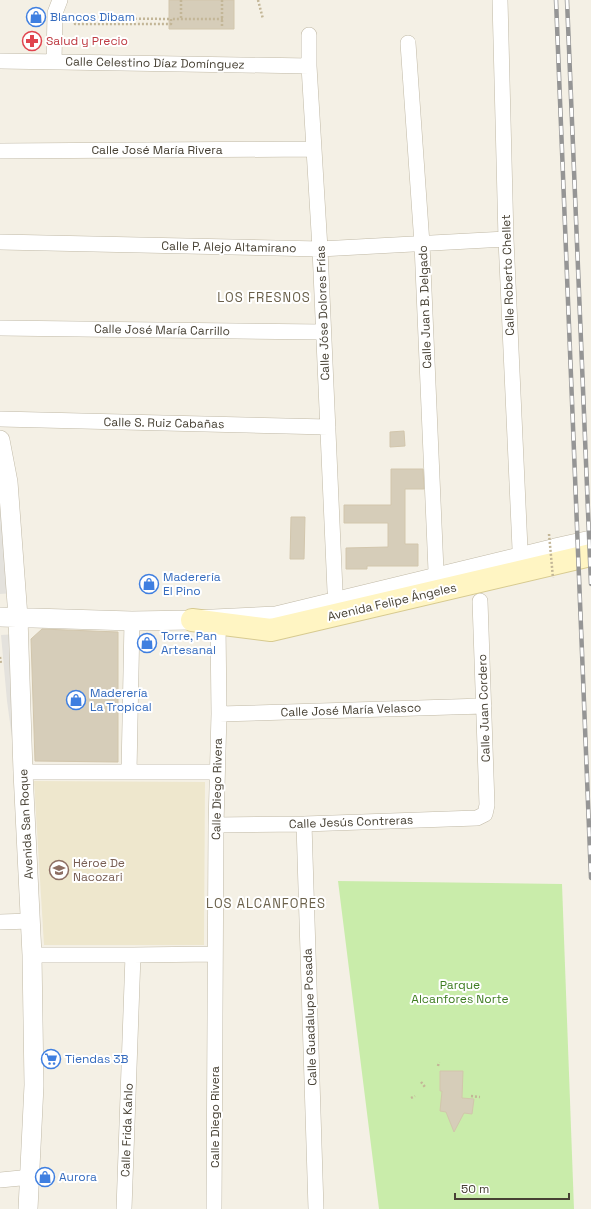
<svg xmlns="http://www.w3.org/2000/svg" width="591" height="1209" font-family="'Space Grotesk',sans-serif">
<style>
.education{fill:#eee7cd}
.green{fill:#c9ecaa}
.parking{fill:#e4e2dd}
.building{fill:#d6cdb9;stroke:#d2c6ac}
.lines{fill:none;stroke-linecap:round;stroke-linejoin:round}
.minor-casing{stroke:#c0b9a6;stroke-width:16}
.tertiary-casing{stroke:#c0b9a6;stroke-width:20}
.secondary-casing{stroke:#d7ca90;stroke-width:24}
.path{stroke:#c3b697;stroke-width:2.5;stroke-dasharray:2 2;stroke-linecap:butt}
.minor{stroke:#fff;stroke-width:15}
.tertiary{stroke:#fff;stroke-width:19}
.secondary{stroke:#fff5c3;stroke-width:22}
.rail-casing{stroke:#959595;stroke-width:4.5}
.rail{stroke:#fff;stroke-width:3;stroke-dasharray:9;stroke-linecap:butt}
.path-bridge{stroke:#c3b697;stroke-width:2.5;stroke-dasharray:2 2;stroke-linecap:butt}
.labels{text-anchor:middle;stroke-width:4;stroke-linejoin:round;paint-order:stroke}
.shop-label{font-size:12px;fill:#366cbe;stroke:#fff;text-anchor:start}
.health-label{font-size:12px;fill:#be3a42;stroke:#fff;text-anchor:start}
.street-label{font-size:12px;fill:#474134;stroke:#fff}
.education-label{font-size:12px;fill:#785e54;stroke:#fff;text-anchor:start}
.park-label{font-size:12px;fill:#3f7d22;stroke:#fff}
.neighbourhood-label{font-size:13px;letter-spacing:1px;fill:#6a604a;stroke:#fff}
</style>
<rect width="100%" height="100%" fill="#f4f0e5"/>
<!-- education -->
<path class="education" d="M34,781L205,782L204,945H44Z"/>
<!-- green -->
<path class="green" d="M338,881L562,884L574,1209H379Z"/>
<!-- parking -->
<path class="parking" d="M0,440L14,593L0,594Z
M17,634L27,847L7,701L1,635Z"/>
<!-- building -->
<path class="building" d="M169,0H234V29H169Z
M404,431L405,446L390,447V432Z
M391,469H423L424,489H405V544H418V566H367V569H346V548L388,547V523H344V505H391Z
M291,517H305L304,559H290Z
M42,629L118,632V762L35,761L31,639Z
M440,1071H463L462,1098L474,1099L472,1114L464,1113L454,1132L446,1112L440,1111L442,1091H440Z"/>
<g class="lines">
<defs>
<path id="minor" d="M500,0L506,239L520,549
M309,35V66L320,249L335,591
M408,43L422,244L436,571
M0,61L309,66
M54,61L55,13L60,0
M0,151L314,149
M0,242L320,249L506,239
M0,328L323,332
M0,419L328,427
M219,714L484,706
M23,772H217
M129,772L132,621
M304,824L316,1209
M216,825L304,824L477,818L485,814L487,805L480,601
M0,922L31,921
M32,955H133L215,954
M0,1180L31,1177
M124,1209L133,955
M214,1209L216,825L219,714L218,624"/>
<path id="tertiary" d="M0,440L8,482L18,617L23,772L32,955L34,1085L28,1209
M555,548L591,540
M0,617L132,621L192,620L276,616L552,549"/>
<path id="secondary" d="M192,620L271,630L591,555"/>
</defs>
<!-- minor casing -->
<use href="#minor" class="minor-casing"/>
<!-- tertiary casing -->
<use href="#tertiary" class="tertiary-casing"/>
<!-- secondary casing -->
<use href="#secondary" class="secondary-casing"/>
<!-- path -->
<path class="path" d="M181,0V19
M222,0V28
M258,0L263,19
M169,19L74,18L75,24H171V19H224
M0,657L1,664
M438,1066L439,1062
M421,1082L425,1087
M471,1096L480,1097
M411,1098L415,1096"/>
<!-- minor -->
<use href="#minor" class="minor"/>
<!-- tertiary -->
<use href="#tertiary" class="tertiary"/>
<!-- secondary -->
<use href="#secondary" class="secondary"/>
<defs>
<path id="rail" d="M556,0L591,878
M567,0L591,584"/>
</defs>
<!-- rail casing -->
<use href="#rail" class="rail-casing"/>
<!-- rail -->
<use href="#rail" class="rail"/>
<!-- path-bridge -->
<path class="path-bridge" d="M549,534L553,578"/>
</g>
<!-- icons -->
<defs>
<symbol id="shop-ring" viewBox="-11 -11 22 22"><circle r="9.5" fill="#fff" stroke="#3f7fe0" stroke-width="1.5"/><path d="M-5-2.5h2.3a2.7 3.5 0 0 1 5.4 0H5L5.5 6h-11ZM-1.5-2.5h3a1.5 2.3 0 0 0-3 0Z" fill="#3f7fe0"/></symbol>
<symbol id="pharmacy-ring" viewBox="-11 -11 22 22"><circle r="9.5" fill="#fff" stroke="#e0444e" stroke-width="1.5"/><path d="M-2-6h4v4h4v4h-4v4h-4v-4h-4v-4h4Z" fill="#e0444e"/></symbol>
<symbol id="school-ring" viewBox="-11 -11 22 22"><circle r="9.5" fill="#fff" stroke="#8d6e63" stroke-width="1.5"/><path d="M0-5L7-2L0 1L-7-2ZM-4 1L0 2.5L4 1V4Q0 6-4 4Z" fill="#8d6e63"/></symbol>
<symbol id="supermarket-ring" viewBox="-11 -11 22 22"><circle r="9.5" fill="#fff" stroke="#3f7fe0" stroke-width="1.5"/><path d="M-6-5.5h2.5l.6 2H6L4.5 2H-2.5L-4.4-4H-6ZM-1.5 3.2a1.3 1.3 0 1 0 .1 0ZM3 3.2a1.3 1.3 0 1 0 .1 0Z" fill="#3f7fe0"/></symbol>
</defs>
<g fill-rule="evenodd">
<use href="#shop-ring" x="25" y="6" width="22" height="22"/>
<use href="#pharmacy-ring" x="21" y="30" width="22" height="22"/>
<use href="#shop-ring" x="138" y="573" width="22" height="22"/>
<use href="#shop-ring" x="136" y="632" width="22" height="22"/>
<use href="#shop-ring" x="65" y="689" width="22" height="22"/>
<use href="#school-ring" x="48" y="859" width="22" height="22"/>
<use href="#supermarket-ring" x="40" y="1048" width="22" height="22"/>
<use href="#shop-ring" x="34" y="1166" width="22" height="22"/>
</g>
<g class="labels">
<!-- shop labels -->
<g class="shop-label">
<text x="50" y="21">Blancos Dibam</text>
<text x="163" y="581">Maderería<tspan x="163" dy="14">El Pino</tspan></text>
<text x="161" y="640">Torre, Pan<tspan x="161" dy="14">Artesanal</tspan></text>
<text x="90" y="697">Maderería<tspan x="90" dy="14">La Tropical</tspan></text>
<text x="65" y="1063">Tiendas 3B</text>
<text x="59" y="1181">Aurora</text>
</g>
<!-- health labels -->
<g class="health-label">
<text x="46" y="45">Salud y Precio</text>
</g>
<!-- street labels -->
<g class="street-label">
<text transform="translate(155 63) rotate(1)" y="4">Calle Celestino Díaz Domínguez</text>
<text x="157" y="154">Calle José María Rivera</text>
<text transform="translate(229 247) rotate(1)" y="4">Calle P. Alejo Altamirano</text>
<text transform="translate(508 275) rotate(-92)" y="4">Calle Roberto Chellet</text>
<text transform="translate(425 307) rotate(-92)" y="4">Calle Juan B. Delgado</text>
<text transform="translate(323 313) rotate(-92)" y="4">Calle Jóse Dolores Frías</text>
<text transform="translate(162 330) rotate(1)" y="4">Calle José María Carrillo</text>
<text transform="translate(164 423) rotate(1)" y="4">Calle S. Ruiz Cabañas</text>
<text transform="translate(392 602) rotate(-13)" y="4">Avenida Felipe Ángeles</text>
<text transform="translate(484 708) rotate(-92)" y="4">Calle Juan Cordero</text>
<text transform="translate(351 710) rotate(-2)" y="4">Calle José María Velasco</text>
<text transform="translate(217 789) rotate(-89)" y="4">Calle Diego Rivera</text>
<text transform="translate(351 822) rotate(-2)" y="4">Calle Jesús Contreras</text>
<text transform="translate(26 824) rotate(-93)" y="4">Avenida San Roque</text>
<text transform="translate(310 1017) rotate(-92)" y="4">Calle Guadalupe Posada</text>
<text transform="translate(215 1117) rotate(-90)" y="4">Calle Diego Rivera</text>
<text transform="translate(127 1130) rotate(-88)" y="4">Calle Frida Kahlo</text>
</g>
<!-- education labels -->
<g class="education-label">
<text x="73" y="867">Héroe De<tspan x="73" dy="14">Nacozari</tspan></text>
</g>
<!-- park labels -->
<g class="park-label">
<text x="460" y="989">Parque<tspan x="460" dy="14">Alcanfores Norte</tspan></text>
</g>
<!-- neighbourhood labels -->
<g class="neighbourhood-label">
<text x="264" y="302">LOS FRESNOS</text>
<text x="266" y="908">LOS ALCANFORES</text>
</g>
</g>
<!-- scale -->
<path d="M455 1193v6h114v-6" fill="none" stroke="#474134" stroke-width="2"/>
<text x="461" y="1193" font-size="12" fill="#474134" stroke="#ffffff" stroke-width="3" paint-order="stroke">50 m</text>
</svg>
